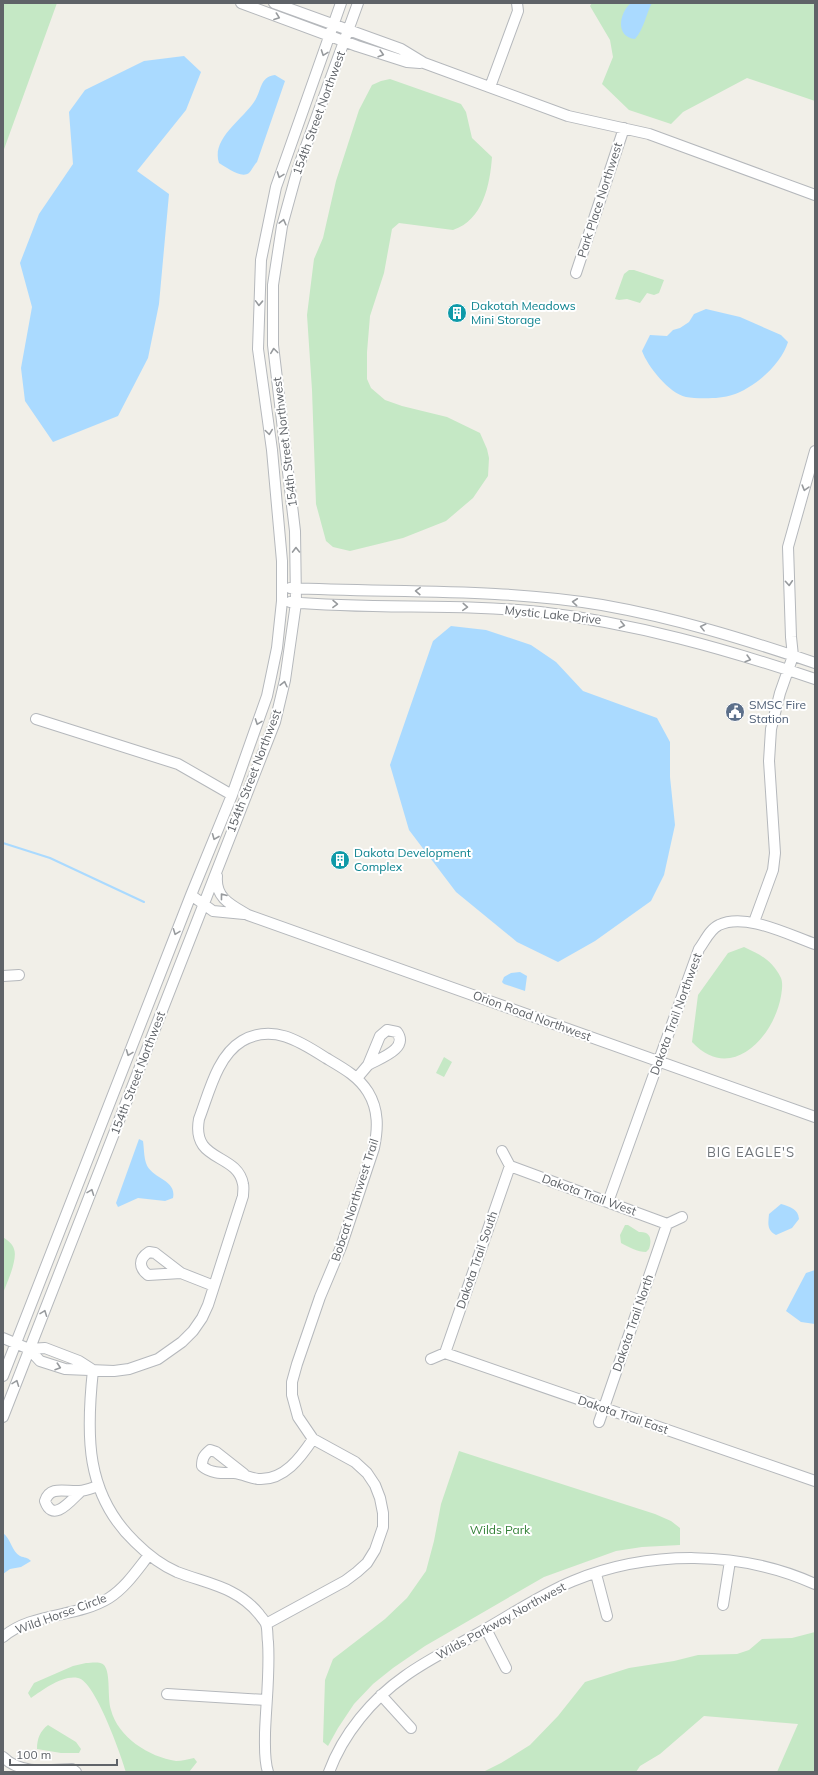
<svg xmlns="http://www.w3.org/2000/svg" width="818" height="1775" font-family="Mulish,sans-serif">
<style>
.green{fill:#c5e8c5}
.water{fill:#aadaff}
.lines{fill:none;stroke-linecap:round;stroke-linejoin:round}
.stream{stroke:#aadaff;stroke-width:2}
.minor-casing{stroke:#b5b8bc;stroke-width:12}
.minor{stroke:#fff;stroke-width:10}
.oneway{stroke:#979a9d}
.labels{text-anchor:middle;stroke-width:4;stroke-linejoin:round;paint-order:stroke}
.street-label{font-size:12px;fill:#5f6368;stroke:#fff}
.culture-label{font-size:12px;fill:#0d838f;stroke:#fff;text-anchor:start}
.service-label{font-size:12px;fill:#4e5e75;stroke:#fff;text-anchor:start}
.park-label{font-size:12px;fill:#348238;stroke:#fff}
.neighbourhood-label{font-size:13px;letter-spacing:1px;fill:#70757a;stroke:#fff}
</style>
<rect width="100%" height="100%" fill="#f1efe8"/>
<!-- green -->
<path class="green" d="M3,3H57L3,152Z
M592,3H815V101L747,78L683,112L671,124L629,110L602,84L613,57L610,40L590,6Z
M390,79L461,104L466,112L472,138L492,157C490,185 483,220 453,230L399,223L392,229L384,273L370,316L367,352V379L371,388L385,400L402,406L447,417L480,433L487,449L489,458L488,476L473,498L446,521L403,538L350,551L333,547L326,541L316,504L312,390L307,315L314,259L323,238L336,181L359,110L372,85L381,81Z
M629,270H634L664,280L659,293L654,295L647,293L640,303L627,299L619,300L615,299L624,274Z
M744,947C761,955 772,960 781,978C783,983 782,990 781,996C774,1037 731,1084 692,1042L698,995L728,953Z
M444,1057L452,1062L444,1077L436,1073Z
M625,1225H628L639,1232C651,1231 652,1240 649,1249L646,1252C638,1252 628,1247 621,1243L620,1235Z
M3,1237C7,1240 13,1244 14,1249C18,1259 7,1283 3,1293Z
M459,1451L655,1514L671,1521L680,1528V1545L642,1547L616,1551L544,1577L425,1646L393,1668L373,1684L354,1704L338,1728L328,1746L323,1742L325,1680L333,1659L385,1619L407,1598L426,1571L434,1541L441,1504Z
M815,1632V1772H777L798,1724L704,1716L660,1754L640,1766L636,1772H483L501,1763L530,1745L558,1716L585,1682L629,1668L674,1661L698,1655L737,1654L749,1650L762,1639L792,1638Z
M86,1663C91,1663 100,1661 104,1665C111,1673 107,1698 111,1710C118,1737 149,1757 176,1761C182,1761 188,1759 194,1758L197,1762L189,1772H126C121,1755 95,1681 78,1678C62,1675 43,1690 31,1698L28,1693L34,1683L73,1666Z
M48,1725L76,1742L81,1749L79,1753H61L37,1749C37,1739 40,1731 48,1725Z"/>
<!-- water -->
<path class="water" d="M631,3H652C646,14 644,29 635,39C615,37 619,13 631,3Z
M184,56L201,72L186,110L137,171L169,194L159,304L148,358L118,416L53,442L25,401L21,368L32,307L20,263L39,214L73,164L69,112L85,90L144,61Z
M275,75L285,81L257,162C254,165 252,170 249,173C241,179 226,167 219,163C211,139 242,120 254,102C262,91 259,77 275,75Z
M706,309L740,317L781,335L788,342C781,365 754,388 732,395C721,399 697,399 686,397C669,393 648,367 642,351L650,335L667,336L673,330L680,328L689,322L694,314Z
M451,626L486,630L531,645L556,662L583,691L657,718L670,742V777L675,825L664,875L651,901L595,941L558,962L517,942L456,892L409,830L390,765L433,641Z
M520,972L527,976L525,991L504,984L502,982L504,977L511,973Z
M139,1139L143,1141C144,1148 144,1157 146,1163C151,1179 177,1179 173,1198L165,1201L138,1198L118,1207L116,1203Z
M781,1204C791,1207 798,1209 799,1219L792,1228L776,1235C767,1230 768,1224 769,1214Z
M815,1270V1324L801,1322L786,1311L806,1273Z
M3,1533C11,1539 12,1552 20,1556C25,1558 27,1557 31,1561L21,1567L10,1569L3,1574Z"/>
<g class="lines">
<!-- stream -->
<path class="stream" d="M3,843L50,858L144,902"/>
<defs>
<path id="minor" d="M241,3L357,46L407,62L420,63
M274,3L401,49L424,63L568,116L649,134L815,195
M490,87L518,11L517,3
M576,273L624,128
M290,588C394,593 499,588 602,605C676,618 744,639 815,663
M290,602C373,610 457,603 540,612C634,623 726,649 815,679
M36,719L178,764L232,795
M217,876C215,898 231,905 248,915L815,1117
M191,895L213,911L244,914
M754,922L773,870L775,853L769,761L771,729L780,693L793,656L791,637L788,547L815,451
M3,976L19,975
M357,1078L368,1065L380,1036L387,1030L397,1032C409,1049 380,1058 368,1065
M502,1151L510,1166
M510,1166L667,1224
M608,1202L699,949C705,941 710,929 719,925C745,912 789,935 815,944
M667,1224L682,1217
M181,1273L148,1275C139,1268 138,1259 149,1252L155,1253L181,1273L214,1286
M3,1338L29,1349L40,1361L65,1369L114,1371L129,1369L158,1359L182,1342L193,1331L202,1318L208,1305L243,1196C243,1192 244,1188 243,1184C237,1152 191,1163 199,1119C209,1093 217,1056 242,1041C273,1023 301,1042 326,1058C343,1068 358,1076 368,1092C379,1110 378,1129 374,1148L341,1247L320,1297L297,1364L292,1382V1395L298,1417L313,1439L355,1462L367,1473L375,1485L380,1498L383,1513V1527L375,1550L367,1563L357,1572L345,1581L266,1624
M29,1349L45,1348L79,1361L93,1370
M445,1353L510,1166
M431,1359L445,1353L815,1481
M93,1370C86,1435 85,1494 135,1542C147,1554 161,1565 177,1572C208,1584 237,1587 259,1614C261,1617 265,1621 266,1624C268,1629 267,1637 268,1642C270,1672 266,1703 265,1733C265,1746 264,1760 268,1772
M3,1376L191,895L232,795L267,696L277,648L282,601V561L272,450L258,349L261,260L276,187L341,3
M3,1417L275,722L285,680L296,603L295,531L273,345V285L282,226L298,168L358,3
M599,1422L667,1224
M244,1474L216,1452L210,1450C204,1455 202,1458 202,1466C211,1474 223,1473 234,1473C243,1474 250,1478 258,1479C284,1481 301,1457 313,1439
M81,1491C71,1500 53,1524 45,1501C50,1485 66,1492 79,1491C85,1491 92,1488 98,1486
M596,1574L607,1616
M723,1605L730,1561
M486,1629L506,1668
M3,1637C32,1612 77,1618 109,1598C126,1587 137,1570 149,1555
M167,1694L266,1700
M381,1695L411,1728
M3,1757C21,1775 49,1770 72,1769L76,1772
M329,1772C343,1734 372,1699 405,1676C427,1660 452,1648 475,1635C508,1617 539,1595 573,1581C649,1550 740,1550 815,1584"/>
</defs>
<!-- minor casing -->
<use href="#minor" class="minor-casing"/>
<!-- minor -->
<use href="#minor" class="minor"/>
</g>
<!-- one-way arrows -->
<defs><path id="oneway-chevron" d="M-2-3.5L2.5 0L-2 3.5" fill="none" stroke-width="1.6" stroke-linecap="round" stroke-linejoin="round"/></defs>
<g class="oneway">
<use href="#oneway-chevron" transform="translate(277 17) rotate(20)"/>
<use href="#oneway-chevron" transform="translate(324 53) rotate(110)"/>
<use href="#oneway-chevron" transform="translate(381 54) rotate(16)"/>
<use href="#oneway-chevron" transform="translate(280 175) rotate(110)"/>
<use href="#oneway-chevron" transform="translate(283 222) rotate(-76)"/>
<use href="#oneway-chevron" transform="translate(259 303) rotate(92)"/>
<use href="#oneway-chevron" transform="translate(274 351) rotate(-97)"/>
<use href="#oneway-chevron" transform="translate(269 432) rotate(82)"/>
<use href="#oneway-chevron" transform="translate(805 488) rotate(106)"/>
<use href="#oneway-chevron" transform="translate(296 550) rotate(-91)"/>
<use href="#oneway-chevron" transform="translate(789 583) rotate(86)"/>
<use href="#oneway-chevron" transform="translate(418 591) rotate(-178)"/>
<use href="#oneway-chevron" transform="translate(575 602) rotate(-174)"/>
<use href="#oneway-chevron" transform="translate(335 604) rotate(1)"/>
<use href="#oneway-chevron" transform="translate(465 607) rotate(4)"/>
<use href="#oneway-chevron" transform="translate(622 625) rotate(13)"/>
<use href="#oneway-chevron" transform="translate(703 627) rotate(-166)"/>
<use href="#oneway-chevron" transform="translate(748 659) rotate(16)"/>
<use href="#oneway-chevron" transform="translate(284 684) rotate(-77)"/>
<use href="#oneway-chevron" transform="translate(258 722) rotate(110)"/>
<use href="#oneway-chevron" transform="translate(215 837) rotate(112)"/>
<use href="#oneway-chevron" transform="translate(223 896) rotate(-128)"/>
<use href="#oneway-chevron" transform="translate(176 932) rotate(111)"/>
<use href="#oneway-chevron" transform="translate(129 1053) rotate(111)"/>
<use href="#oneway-chevron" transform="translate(91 1192) rotate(-69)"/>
<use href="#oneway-chevron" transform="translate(44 1313) rotate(-69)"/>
<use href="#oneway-chevron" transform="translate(58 1367) rotate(18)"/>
<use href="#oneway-chevron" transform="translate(16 1383) rotate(-69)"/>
</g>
<!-- icons -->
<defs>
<symbol id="building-disc" viewBox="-11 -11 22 22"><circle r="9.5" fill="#0f9aa8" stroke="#fff"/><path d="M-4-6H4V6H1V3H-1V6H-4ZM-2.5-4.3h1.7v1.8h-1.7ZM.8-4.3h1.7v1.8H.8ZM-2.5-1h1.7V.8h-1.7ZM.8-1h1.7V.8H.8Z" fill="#fff"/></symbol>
<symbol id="civic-disc" viewBox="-11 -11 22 22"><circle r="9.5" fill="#5c6f8a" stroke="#fff"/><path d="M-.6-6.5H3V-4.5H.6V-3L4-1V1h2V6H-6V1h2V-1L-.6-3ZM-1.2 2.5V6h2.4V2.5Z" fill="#fff"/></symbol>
</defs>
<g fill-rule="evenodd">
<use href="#building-disc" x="446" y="302" width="22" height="22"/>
<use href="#civic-disc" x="724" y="701" width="22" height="22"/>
<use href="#building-disc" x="329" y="849" width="22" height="22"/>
</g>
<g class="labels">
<!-- street labels -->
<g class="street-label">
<text transform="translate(319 113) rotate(-70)" y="4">154th Street Northwest</text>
<text transform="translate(600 200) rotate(-72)" y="4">Park Place Northwest</text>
<text transform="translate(285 442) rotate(-97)" y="4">154th Street Northwest</text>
<text transform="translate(553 615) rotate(6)" y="4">Mystic Lake Drive</text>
<text transform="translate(254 771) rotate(-69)" y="4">154th Street Northwest</text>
<text transform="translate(676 1014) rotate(-70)" y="4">Dakota Trail Northwest</text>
<text transform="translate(532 1016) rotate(20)" y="4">Orion Road Northwest</text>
<text transform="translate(138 1073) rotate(-69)" y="4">154th Street Northwest</text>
<text transform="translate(589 1195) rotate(20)" y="4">Dakota Trail West</text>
<text transform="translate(355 1200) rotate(-72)" y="4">Bobcat Northwest Trail</text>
<text transform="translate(477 1260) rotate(-71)" y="4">Dakota Trail South</text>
<text transform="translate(633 1323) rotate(-71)" y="4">Dakota Trail North</text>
<text transform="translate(623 1415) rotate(19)" y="4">Dakota Trail East</text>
<text transform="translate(61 1614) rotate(-20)" y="4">Wild Horse Circle</text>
<text transform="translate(501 1621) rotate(-29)" y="4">Wilds Parkway Northwest</text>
</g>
<!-- culture labels -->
<g class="culture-label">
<text x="471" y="310">Dakotah Meadows<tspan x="471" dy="14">Mini Storage</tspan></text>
<text x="354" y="857">Dakota Development<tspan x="354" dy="14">Complex</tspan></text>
</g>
<!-- service labels -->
<g class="service-label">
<text x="749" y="709">SMSC Fire<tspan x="749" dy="14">Station</tspan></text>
</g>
<!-- park labels -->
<g class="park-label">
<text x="500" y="1534">Wilds Park</text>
</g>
<!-- neighbourhood labels -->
<g class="neighbourhood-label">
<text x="751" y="1157">BIG EAGLE'S</text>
</g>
</g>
<!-- border -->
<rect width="818" height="1775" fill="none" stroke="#5f6368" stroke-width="8"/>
<!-- scale -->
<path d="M10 1759v6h107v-6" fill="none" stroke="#5f6368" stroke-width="2"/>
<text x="16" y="1759" font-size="12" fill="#5f6368" stroke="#ffffff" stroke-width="3" paint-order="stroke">100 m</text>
</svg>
